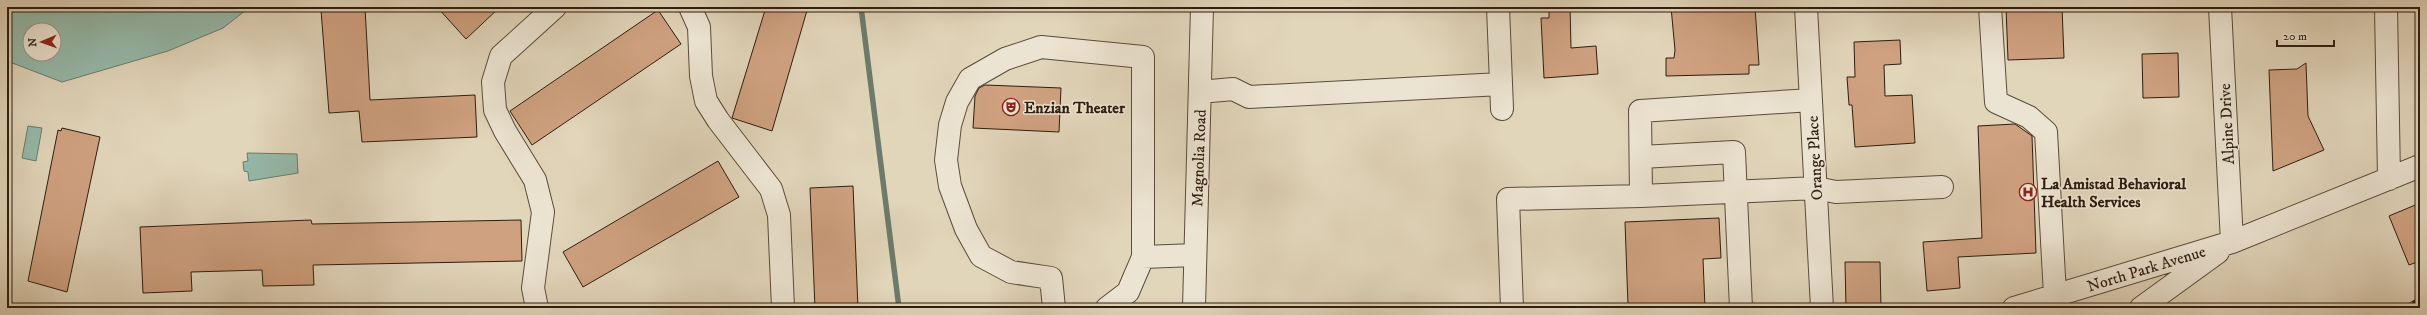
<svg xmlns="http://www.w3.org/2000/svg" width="2427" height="315" font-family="'IM FELL DW Pica',serif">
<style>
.water{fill:#95b9aa;stroke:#6c7b6c;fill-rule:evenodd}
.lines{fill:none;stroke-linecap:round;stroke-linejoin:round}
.stream{stroke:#6c7b6c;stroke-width:5.5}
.building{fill:#cfa180;stroke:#2e1d0f}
.minor-casing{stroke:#5b4b3a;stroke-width:24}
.minor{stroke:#ece4d2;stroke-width:22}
.rail-casing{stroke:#2e1d0f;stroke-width:4.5}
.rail{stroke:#ece4d2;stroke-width:3;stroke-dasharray:9;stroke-linecap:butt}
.labels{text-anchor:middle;stroke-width:3;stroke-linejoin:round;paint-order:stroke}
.poi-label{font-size:16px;font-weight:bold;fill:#2e1d0f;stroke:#ece4d2;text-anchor:start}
.street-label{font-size:16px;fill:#2e1d0f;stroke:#ece4d2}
</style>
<rect width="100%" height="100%" fill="#e1d5ba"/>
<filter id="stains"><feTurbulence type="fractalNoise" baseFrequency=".005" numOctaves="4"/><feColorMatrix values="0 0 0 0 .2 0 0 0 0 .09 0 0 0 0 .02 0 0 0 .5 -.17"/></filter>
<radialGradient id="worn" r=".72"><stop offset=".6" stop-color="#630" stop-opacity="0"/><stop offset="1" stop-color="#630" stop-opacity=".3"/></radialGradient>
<!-- water -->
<path class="water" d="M7,7H250L223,28L168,51L62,82L7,61ZM30,30H54V54H30Z
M28,126L42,128L36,161L22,158Z
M247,153L297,154L298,173L249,181L248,172L244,171L243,162L248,161Z"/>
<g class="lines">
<!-- stream -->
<path class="stream" d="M861,7L899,308"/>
</g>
<!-- building -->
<path class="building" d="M352,7H365L370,100L475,95L477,137L362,142L359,111L329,113L321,10Z
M437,7H500L466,39Z
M766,7H808L772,131L732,118Z
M1549,7H1570L1571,48L1596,46L1598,74L1544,78L1541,18H1549Z
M1671,7H1755L1759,65H1749V74L1666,76V58H1674L1675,50Z
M2006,7H2062L2064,58L2008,60Z
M658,10L681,44L532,145L510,111Z
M1900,40L1901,64L1884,65L1885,96L1912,95L1915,143L1855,147L1852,105H1849L1847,77H1855L1854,42Z
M2178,53L2179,97L2143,98L2142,54Z
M2306,63L2308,116L2324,150L2273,171L2269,70L2297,69Z
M985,85L1061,88L1059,132L973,128L975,96L979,88Z
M2015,124L2032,136L2036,253L1958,257L1960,288L1927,291L1923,242L1982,238L1978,126Z
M62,128L100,137L67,292L28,281L58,130L61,131Z
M718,161L739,197L583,287L563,252Z
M853,186L858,308H815L810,188Z
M2420,203V261L2409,265L2389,216Z
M1719,218L1721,258L1703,259L1705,308L1628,306L1625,222Z
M311,220L312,224L521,220L522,261L313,265L314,285L263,286L262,270L191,272L192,291L143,293L140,227Z
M1845,262H1880L1881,308H1846Z"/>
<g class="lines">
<defs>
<path id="minor" d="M690,7L699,27L701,76L706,101L718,120L771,189L779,215L783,308
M1498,7L1502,109
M1806,7L1822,308
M1990,7L1996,102L2029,117L2046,132L2055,295
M2220,7L2232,242
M2386,7L2389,179
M1200,92L1233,89L1249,97L1501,84
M1641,157L1734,152L1741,308
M1641,196L1640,111L1811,100
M1143,257L1195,255
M537,308L533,288L543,212L535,180L505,131L495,110L493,82L501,56L555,7
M1054,308L1051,278L1011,272L981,256L966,229L950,186L946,160L950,125L957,102L970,79L1005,59L1041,47L1143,57V257L1128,292L1107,308
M1194,308L1202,7
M1512,308L1508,199L1641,196L1816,188L1836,192L1942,187
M2014,308L2232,242L2420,166
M2141,308L2218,252"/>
</defs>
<!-- minor casing -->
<use href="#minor" class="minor-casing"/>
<!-- minor -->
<use href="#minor" class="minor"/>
<defs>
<path id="rail" d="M2405,308L2420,299"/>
</defs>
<!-- rail casing -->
<use href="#rail" class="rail-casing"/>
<!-- rail -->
<use href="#rail" class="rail"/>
</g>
<!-- icons -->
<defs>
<symbol id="theatre-ring" viewBox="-11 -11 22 22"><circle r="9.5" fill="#ece4d2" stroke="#8f2418" stroke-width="1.5"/><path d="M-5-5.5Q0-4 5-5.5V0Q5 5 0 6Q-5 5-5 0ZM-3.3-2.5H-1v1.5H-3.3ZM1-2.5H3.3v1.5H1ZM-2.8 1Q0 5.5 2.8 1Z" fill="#8f2418"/></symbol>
<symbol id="hospital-ring" viewBox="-11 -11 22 22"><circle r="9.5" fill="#ece4d2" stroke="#8f2418" stroke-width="1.5"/><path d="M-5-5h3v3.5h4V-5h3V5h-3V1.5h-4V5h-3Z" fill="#8f2418"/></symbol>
</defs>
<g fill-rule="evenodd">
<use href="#theatre-ring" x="1001" y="97" width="20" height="20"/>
<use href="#hospital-ring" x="2018" y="182" width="20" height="20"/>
</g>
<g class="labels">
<!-- poi labels -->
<g class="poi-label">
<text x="1024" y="113">Enzian Theater</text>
<text x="2041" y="189">La Amistad Behavioral<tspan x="2041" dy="18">Health Services</tspan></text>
</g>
<!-- street labels -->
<g class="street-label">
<text transform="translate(2226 124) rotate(-93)" y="6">Alpine Drive</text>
<text transform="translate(1198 158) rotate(-88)" y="6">Magnolia Road</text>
<text transform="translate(1814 158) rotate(-93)" y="6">Orange Place</text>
<text transform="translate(2146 268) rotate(-17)" y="6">North Park Avenue</text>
</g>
</g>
<!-- margin -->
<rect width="2427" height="315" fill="none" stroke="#e1d5ba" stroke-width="24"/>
<rect x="8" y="8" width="2411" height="299" fill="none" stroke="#2e1d0f" stroke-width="2"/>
<rect x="12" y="12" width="2403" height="291" fill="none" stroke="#2e1d0f"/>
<!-- north arrow -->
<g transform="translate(42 42) rotate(268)"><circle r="19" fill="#ece4d2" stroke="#a09484"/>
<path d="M0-3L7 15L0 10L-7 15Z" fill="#8f2418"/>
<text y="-6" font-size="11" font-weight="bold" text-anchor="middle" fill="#2e1d0f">N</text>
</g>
<!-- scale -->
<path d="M2277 40v6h57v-6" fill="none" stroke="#2e1d0f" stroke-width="2"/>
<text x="2283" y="40" font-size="12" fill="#2e1d0f" stroke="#ece4d2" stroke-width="3" paint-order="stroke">20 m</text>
<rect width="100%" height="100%" filter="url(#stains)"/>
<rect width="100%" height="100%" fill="url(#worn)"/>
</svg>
